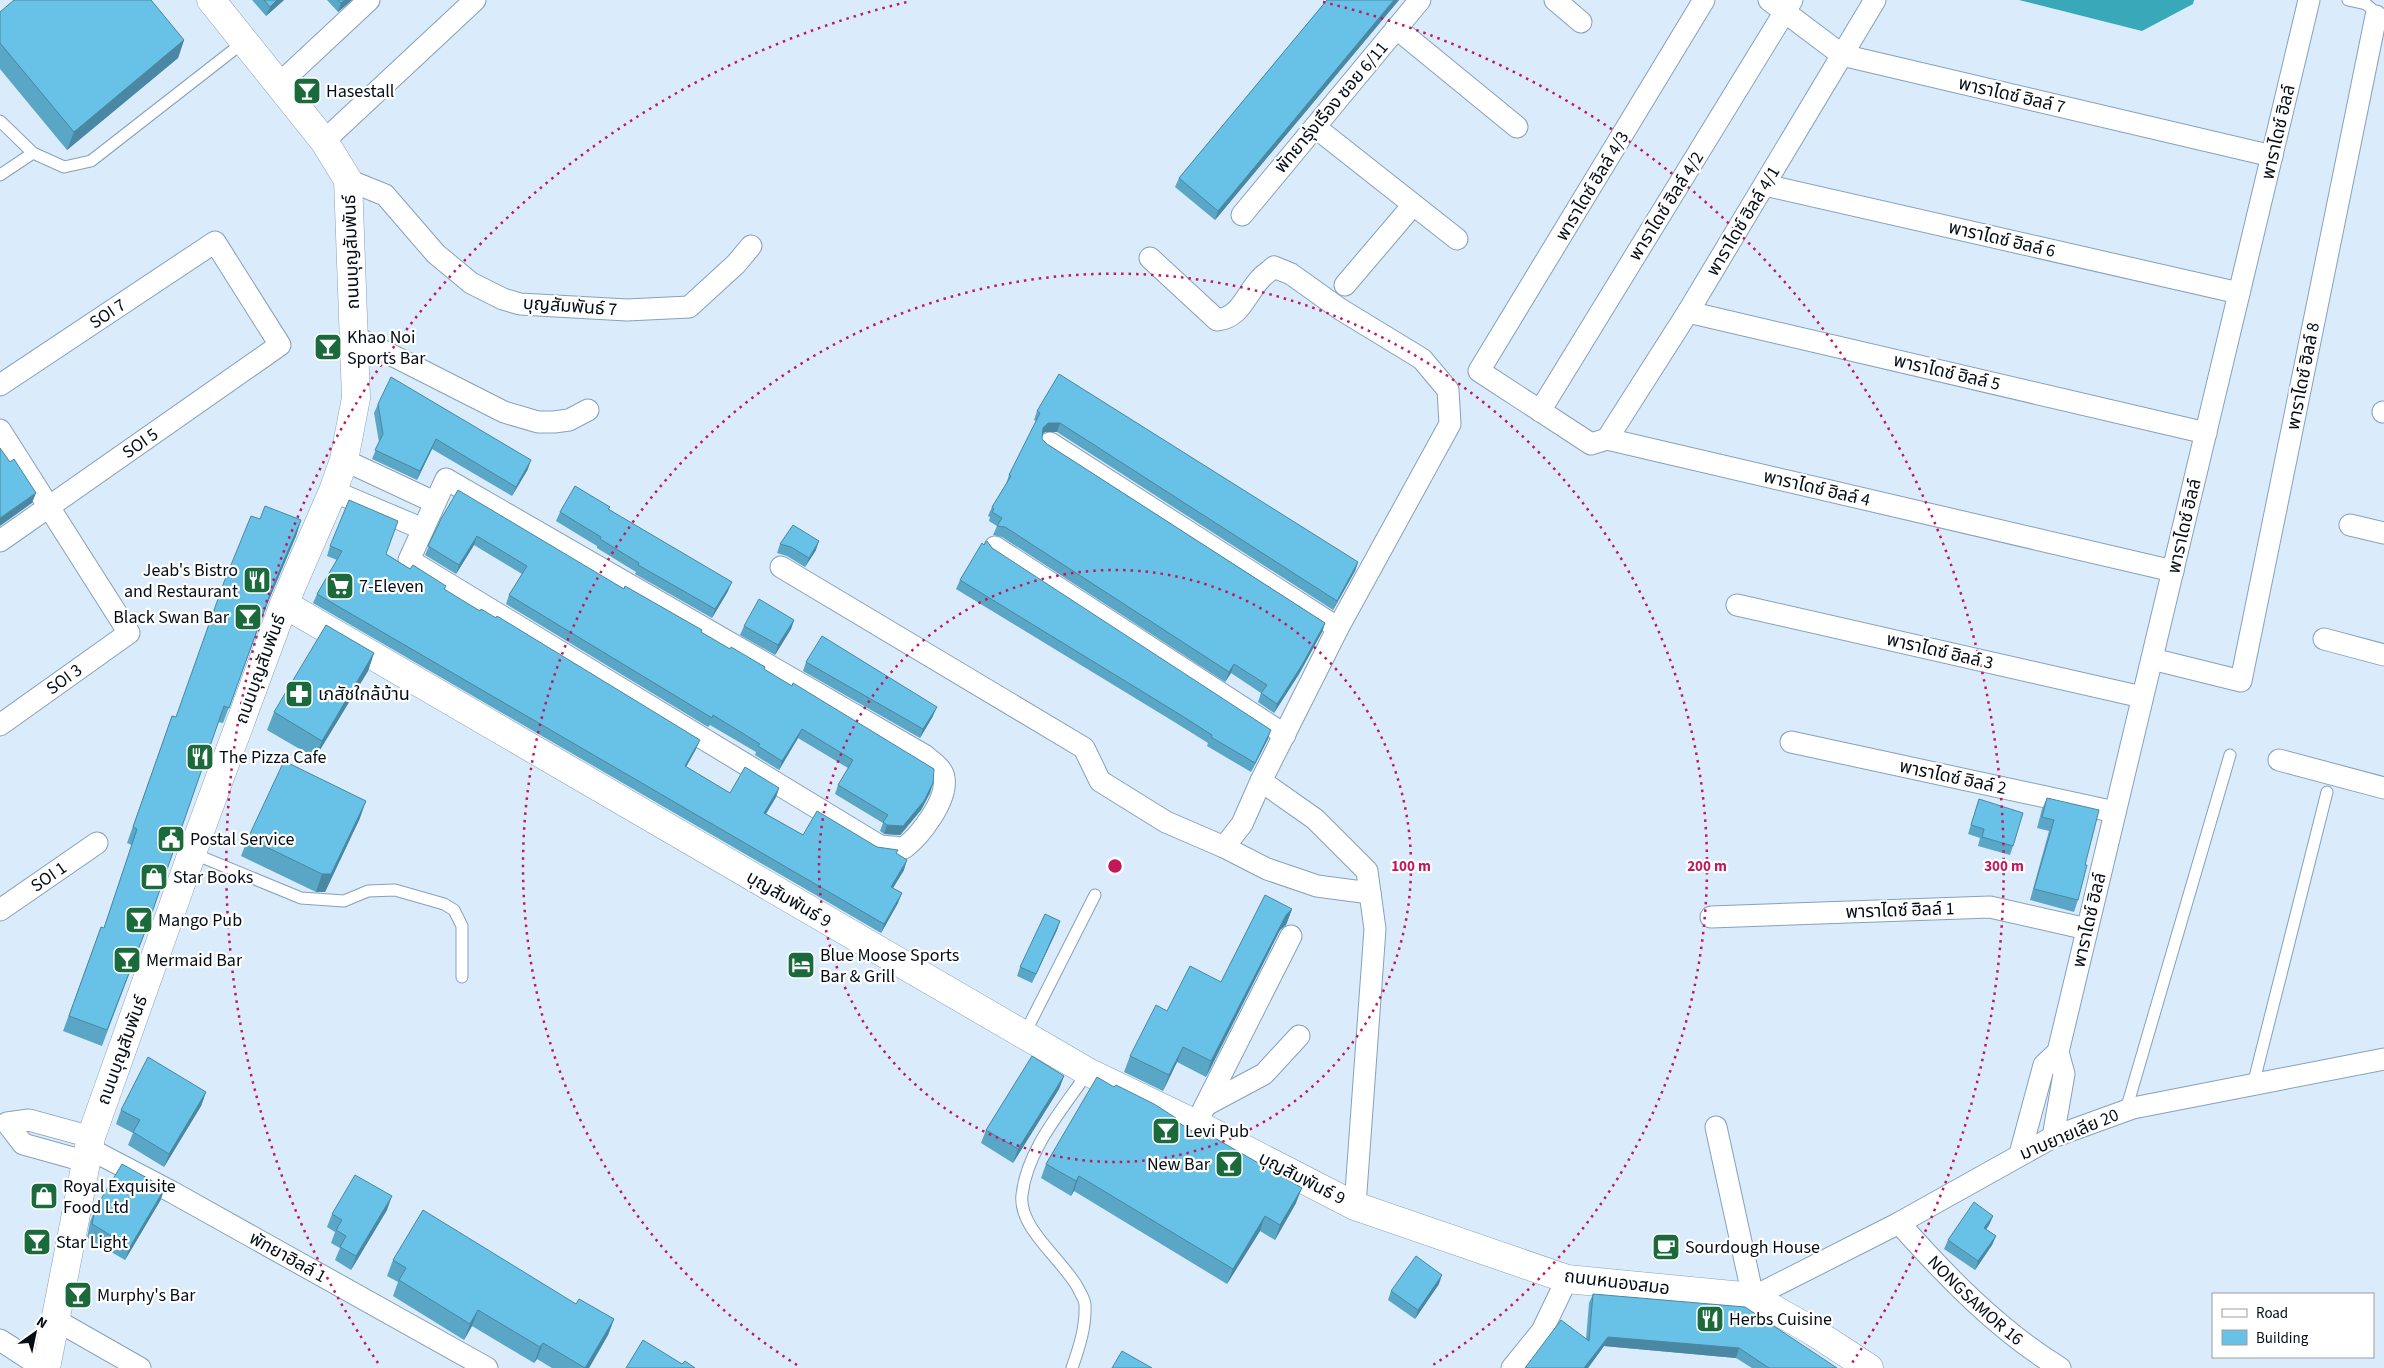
<svg xmlns="http://www.w3.org/2000/svg" width="2384" height="1368" font-family="'Source Sans 3','Noto Sans Thai',sans-serif">
<style>
.water{fill:#39a9ba}
.lines{fill:none;stroke-linecap:round;stroke-linejoin:round}
.lane-casing{stroke:#86a1ba;stroke-width:13}
.street-casing{stroke:#86a1ba;stroke-width:23}
.secondary-casing{stroke:#86a1ba;stroke-width:29}
.lane{stroke:#fff;stroke-width:11}
.street{stroke:#fff;stroke-width:21}
.secondary{stroke:#fff;stroke-width:28}
.wall{fill:#59a6c7}
.shaded-wall{fill:#4987a2}
.building{fill:#68c1e7;stroke:#4987a2}
.ring{fill:none;stroke:#c2185b;stroke-width:2.5;stroke-dasharray:2.5 5}
.labels{text-anchor:middle;stroke-width:4.5;stroke-linejoin:round;paint-order:stroke}
.poi-label{font-size:18px;fill:#040d15;stroke:#fff;text-anchor:start}
.street-label{font-size:18px;fill:#040d15;stroke:#fff}
.centre{fill:#c2185b;stroke:#fff;stroke-width:2.5}
.ring-label{font-size:15px;text-anchor:middle;font-weight:bold;fill:#c2185b;stroke:#fff;stroke-width:4.5;stroke-linejoin:round;paint-order:stroke}
</style>
<rect width="100%" height="100%" fill="#daebfb"/>
<!-- water -->
<path class="water" d="M2019,0H2194L2193,4L2142,31Z"/>
<g class="lines">
<defs>
<path id="lane" d="M2348,0L2366,4L2375,12L2376,16
M0,121L33,153L64,167L91,161L245,41
M0,175L33,153
M192,853L301,898L344,901L368,891L395,890L444,904L454,910L462,926V977
M1024,1035L1095,895
M2253,1085L2327,792
M2126,1110L2230,755
M1072,1368C1079,1348 1086,1327 1085,1305C1085,1299 1080,1293 1078,1288C1063,1260 1018,1228 1022,1195C1027,1149 1063,1109 1088,1072"/>
<g id="street">
<path d="M1555,0L1581,22"/>
<path d="M1704,0L1479,371L1591,444L1607,439L2173,571"/>
<path d="M1769,0L1842,55L2272,156"/>
<path d="M1396,28L1517,127"/>
<path d="M279,84L369,0"/>
<path d="M1315,127L1457,239"/>
<path d="M324,141L475,0"/>
<path d="M348,180L385,195L436,254L471,283L503,299L520,304L627,310L689,307L736,264L751,246"/>
<path d="M1765,185L2239,293"/>
<path d="M1242,215L1420,0"/>
<path d="M1150,258L1217,320C1241,318 1246,293 1262,277C1265,274 1270,271 1274,267L1291,274L1340,309L1422,359L1448,390L1450,424L1338,628L1261,781L1315,819L1367,871L1375,929L1355,1206"/>
<path d="M1345,285L1413,205"/>
<path d="M1688,312L2206,433"/>
<path d="M354,336L504,412L538,422H554L569,420L588,410"/>
<path id="s1" d="M0,385L215,242L280,345L0,541"/>
<path d="M1540,411L1792,0"/>
<path d="M2383,412H2384"/>
<path d="M0,430L129,633L0,725"/>
<path d="M1607,439L1688,312L1875,0"/>
<path d="M1050,443L1338,628"/>
<path d="M344,460L434,502"/>
<path d="M446,479L924,755C931,761 943,768 944,778C948,800 920,836 904,848L880,846L409,560Z"/>
<path d="M333,491L423,529"/>
<path d="M2350,525L2384,533"/>
<path d="M995,547L1285,735"/>
<path d="M781,567L1084,748L1100,781L1166,822L1224,847L1267,869L1317,886L1370,893"/>
<path d="M1737,605L2142,697"/>
<path d="M2324,639L2384,655"/>
<path d="M2152,659L2241,681L2376,16"/>
<path d="M1791,742L2115,812"/>
<path d="M2279,760L2384,788"/>
<path d="M1224,847L1242,824L1261,781"/>
<path id="s2" d="M0,910L97,843"/>
<path d="M1711,917L1990,907L2087,929"/>
<path d="M2058,1052L2309,0"/>
<path d="M1206,1105L1264,1074L1299,1036"/>
<path d="M1196,1124L1291,936"/>
<path d="M1716,1127L1753,1297L1899,1223L2053,1137L2133,1108L2384,1059"/>
<path d="M88,1148L172,1192L487,1368"/>
<path d="M2020,1154L2044,1065L2058,1052L2064,1074L2053,1137"/>
<path d="M84,1161L23,1144L7,1123L29,1120L91,1137"/>
<path id="s3" d="M1899,1223C1947,1277 1998,1330 2060,1368"/>
<path d="M54,1319L140,1368"/>
<path d="M0,1340L43,1368"/>
<path d="M1512,1368L1542,1331L1567,1279"/>
</g>
<path id="secondary" d="M284,604L1088,1072L1196,1124L1355,1206L1567,1279L1753,1297L1814,1332L1869,1368
M46,1368L91,1137L192,853L284,604L333,491L344,460L356,398L348,180L324,141L211,0"/>
</defs>
<!-- lane casing -->
<use href="#lane" class="lane-casing"/>
<!-- street casing -->
<use href="#street" class="street-casing"/>
<!-- secondary casing -->
<use href="#secondary" class="secondary-casing"/>
<!-- lane -->
<use href="#lane" class="lane"/>
<!-- street -->
<use href="#street" class="street"/>
<!-- secondary -->
<use href="#secondary" class="secondary"/>
</g>
<!-- wall -->
<path class="wall" d="M252,0H284L266,16Z
M327,0H352L338,12Z
M1327,0H1399L1215,220L1175,187L1179,178Z
M0,12L184,40L178,58L67,150L0,69Z
M378,404L528,469L512,496L432,449L417,480L372,459L379,442L374,413Z
M1037,411L1358,562L1355,571L1333,610L1057,432H1045L1042,434V439L1047,444L1325,623L1322,632L1299,674L1274,713L1258,702L1261,693L1231,673L1225,682L1002,537L993,535L997,526L989,521L990,517L988,516L992,507L1006,484L1009,475L1036,421L1034,420Z
M609,509L728,591L712,618L635,574L636,572L597,548V546L556,521L560,512Z
M441,519L624,589L702,633L730,649L765,667L764,669L933,783L930,793L921,810L900,835L884,834L880,831L883,823L835,794L838,785L848,768L798,738L779,770L755,755L756,752L710,725L708,727L506,604L509,595L522,574L474,545L456,574L425,555Z
M301,520L296,536L268,602L223,723L218,722L148,924L102,1046L63,1031L101,927L104,928L132,845L127,843L172,716L176,717Z
M780,544L816,550L805,567L787,556L777,553Z
M984,545L992,548L1268,739L1251,772L1207,746L1208,743L1176,723L956,589L960,580Z
M330,546L386,554L445,590L696,749L686,767L730,793L779,788L776,797L766,814L803,835L877,847L897,854L904,870L893,888L898,903L881,933L313,603L317,594L337,560L327,556Z
M794,620L791,629L775,655L740,635L744,626Z
M374,653L368,671L315,758L267,730L274,712Z
M806,662L933,716L920,738L803,671Z
M2047,798L2085,865L2078,900L2074,912L2030,900L2049,831L2037,828L2042,809Z
M1979,799L2013,846L2010,855L1978,846L1980,838L1968,834Z
M360,818L325,892H316L241,856L248,838Z
M1292,909L1286,925L1280,930L1206,1077L1177,1062L1163,1091L1124,1072L1130,1056L1167,1011L1221,982Z
M1060,921L1057,930L1032,983L1017,976L1020,967Z
M1064,1076L1059,1089L1013,1163L981,1143L986,1130Z
M1114,1087L1175,1120L1296,1203L1275,1240L1260,1231L1227,1284L1074,1191L1071,1196L1041,1178L1046,1164Z
M206,1092L201,1106L164,1167L128,1145L133,1133L116,1124L121,1110Z
M165,1188L160,1201L125,1260L87,1238L90,1222L95,1209Z
M387,1210L351,1270L335,1260L340,1248L331,1243L335,1232L327,1227L332,1214Z
M1993,1216L1989,1225L1986,1229L1996,1236L1992,1245L1975,1270L1944,1249L1948,1240Z
M393,1260L576,1304L614,1319L608,1335L589,1368H552L537,1359L534,1363L472,1326L464,1340L393,1296L398,1282L387,1276Z
M1439,1284L1415,1319L1388,1300L1391,1291Z
M1593,1294L1837,1368H1752L1736,1358L1604,1346L1588,1368H1525L1586,1339L1589,1303Z"/>
<!-- shaded-wall -->
<path class="shaded-wall" d="M277,0H284L266,16L270,7Z
M345,0H352L338,12L341,3Z
M1394,0H1399L1215,220L1218,211Z
M184,40L178,58L67,150L74,132Z
M1048,423H1060L1057,432H1045L1039,437L1043,428Z
M436,439L432,449L417,480L420,471Z
M531,460L528,469L512,496L516,487Z
M36,493L32,503L0,526V518Z
M301,520L296,536L268,602L223,723L273,586Z
M477,536L474,545L456,574L459,565Z
M819,541L816,550L805,567L809,558Z
M1358,562L1355,571L1333,610L1337,601Z
M732,582L728,591L712,618L715,609Z
M794,620L791,629L775,655L778,645Z
M1325,623L1322,632L1299,674L1274,713L1277,704Z
M374,653L368,671L315,758L322,741Z
M1234,664L1231,673L1225,682L1229,672Z
M937,707L933,716L920,738L923,729Z
M802,729L798,738L779,770L782,761Z
M1271,730L1268,739L1251,772L1255,763Z
M700,740L696,749L681,776L685,766Z
M933,783L930,793L921,810L902,833L900,835L884,834L887,825Z
M779,788L776,797L761,822L764,813Z
M366,801L360,818L325,892H316L322,874Z
M907,860L904,870L888,896L891,887Z
M902,893L898,903L881,933L884,924Z
M1292,909L1286,925L1280,930L1206,1077L1211,1061L1286,915Z
M1060,921L1057,930L1032,983L1036,974Z
M1183,1047L1177,1062L1163,1091L1169,1075Z
M1064,1076L1059,1089L1013,1163L1018,1149Z
M206,1092L201,1106L164,1167L169,1154Z
M1079,1176L1074,1191L1071,1196L1076,1181Z
M165,1188L160,1201L125,1260L130,1247Z
M1302,1188L1296,1203L1275,1240L1280,1225Z
M392,1196L387,1210L351,1270L356,1256Z
M1265,1216L1260,1231L1227,1284L1233,1269Z
M1993,1216L1989,1225L1981,1237L1984,1228Z
M1996,1236L1992,1245L1975,1270L1978,1261Z
M1442,1275L1439,1284L1415,1319L1418,1310Z
M478,1310L472,1326L464,1340L470,1324Z
M614,1319L608,1335L589,1368H585Z
M1608,1337L1739,1348L1736,1358L1604,1346L1588,1368H1584Z
M543,1343L537,1359L534,1363L540,1347Z"/>
<!-- building -->
<path class="building" d="M14,0H151L184,40L74,132L0,43V12Z
M264,0H277L270,7Z
M338,0H345L341,3Z
M1327,0H1394L1218,211L1179,178Z
M1059,374L1358,562L1337,601L1060,423H1048L1043,428L1042,439L1047,444L1325,623L1302,665L1277,704L1261,693L1267,685L1234,664L1229,672L1005,527L997,526L1002,518L992,512L994,509L992,507L1011,476L1009,475L1040,413L1037,411Z
M391,377L531,460L516,487L436,439L420,471L375,450L383,434L378,404Z
M0,448L10,462L14,459L36,493L0,518Z
M575,486L610,507L608,509L732,582L715,609L638,565L639,563L600,539L601,537L560,512Z
M458,490L624,589L625,586L702,630L701,632L730,649L731,647L765,667L764,669L792,686L793,683L934,769L933,783L924,801L903,826L887,825L883,822L888,815L838,785L853,760L802,729L782,761L758,746L760,744L713,715L712,718L509,595L527,566L477,536L459,565L428,546L441,519Z
M349,500L398,521L386,554L410,569L413,565L446,586L444,589L480,611L481,609L496,618L497,616L700,740L685,766L730,793L745,767L779,788L764,813L803,835L817,811L877,847L898,850L896,853L907,860L891,887L902,893L884,924L317,594L342,551L330,546Z
M265,506L301,520L273,586L229,708L224,706L148,924L107,1030L69,1016L101,927L104,928L137,829L133,827L172,716L176,717L224,582L251,516L260,519Z
M793,525L819,541L809,558L791,547L780,544Z
M987,541L992,548L1271,730L1255,763L1211,737L1212,735L1179,714L960,580L982,543L984,545Z
M759,599L794,620L778,645L744,626Z
M326,625L374,653L322,741L274,712Z
M822,636L937,707L923,729L806,662Z
M284,761L366,801L331,874H322L248,838Z
M2047,798L2099,810L2085,865H2087L2078,900L2034,889L2054,820L2042,817Z
M1979,799L2023,813L2013,846L1982,837L1984,829L1971,825Z
M1265,895L1292,909L1286,915L1211,1061L1183,1047L1169,1075L1130,1056L1156,1005L1167,1011L1190,966L1221,982Z
M1045,914L1060,921L1036,974L1020,967Z
M1032,1056L1064,1076L1018,1149L986,1130Z
M148,1057L206,1092L169,1154L133,1132L140,1120L121,1110Z
M1097,1077L1114,1087L1116,1085L1154,1104L1176,1118L1174,1120L1204,1138L1206,1133L1302,1188L1280,1225L1265,1216L1233,1269L1079,1176L1076,1181L1046,1164Z
M122,1164L165,1188L130,1247L92,1224L95,1209Z
M355,1175L392,1196L356,1256L340,1247L346,1236L336,1230L342,1220L332,1214Z
M1974,1202L1993,1216L1984,1228L1996,1236L1978,1261L1948,1240Z
M423,1210L576,1304L579,1299L614,1319L585,1368L543,1343L540,1347L478,1310L470,1324L399,1280L406,1268L393,1260Z
M1416,1256L1442,1275L1418,1310L1391,1291Z
M1593,1294L1745,1307L1837,1368H1769L1739,1348L1608,1337L1584,1368H1525L1561,1320L1589,1341Z
M643,1340L682,1364L685,1361L695,1368H626Z
M1122,1351L1152,1368H1112Z"/>
<!-- distance rings -->
<g class="ring">
<circle cx="1115" cy="866" r="296"/>
<path d="M797 1365A592 592 0 1 1 1433 1365"/>
<path d="M378 1363A889 889 0 0 1 907 2M1323 2A889 889 0 0 1 1852 1363"/>
</g>
<!-- icons -->
<defs>
<symbol id="bar-square" viewBox="-11 -11 22 22"><rect x="-9" y="-9" width="18" height="18" rx="4" fill="#1a6a3b" stroke="#fff"/><path d="M-6-5H6L.8 .8V4.5H3.5V6h-7V4.5H-.8V.8Z" fill="#fff"/></symbol>
<symbol id="restaurant-square" viewBox="-11 -11 22 22"><rect x="-9" y="-9" width="18" height="18" rx="4" fill="#1a6a3b" stroke="#fff"/><path d="M-5-6h1v4h1v-4h1v4h1v-4h1v5L-1.5 .5V6h-2V.5L-5-1ZM5-6V6H3V1.5H1.5Q1.5-4 5-6Z" fill="#fff"/></symbol>
<symbol id="supermarket-square" viewBox="-11 -11 22 22"><rect x="-9" y="-9" width="18" height="18" rx="4" fill="#1a6a3b" stroke="#fff"/><path d="M-6-5.5h2.5l.6 2H6L4.5 2H-2.5L-4.4-4H-6ZM-1.5 3.2a1.3 1.3 0 1 0 .1 0ZM3 3.2a1.3 1.3 0 1 0 .1 0Z" fill="#fff"/></symbol>
<symbol id="pharmacy-square" viewBox="-11 -11 22 22"><rect x="-9" y="-9" width="18" height="18" rx="4" fill="#1a6a3b" stroke="#fff"/><path d="M-2-6h4v4h4v4h-4v4h-4v-4h-4v-4h4Z" fill="#fff"/></symbol>
<symbol id="civic-square" viewBox="-11 -11 22 22"><rect x="-9" y="-9" width="18" height="18" rx="4" fill="#1a6a3b" stroke="#fff"/><path d="M-.6-6.5H3V-4.5H.6V-3L4-1V1h2V6H-6V1h2V-1L-.6-3ZM-1.2 2.5V6h2.4V2.5Z" fill="#fff"/></symbol>
<symbol id="shop-square" viewBox="-11 -11 22 22"><rect x="-9" y="-9" width="18" height="18" rx="4" fill="#1a6a3b" stroke="#fff"/><path d="M-5-2.5h2.3a2.7 3.5 0 0 1 5.4 0H5L5.5 6h-11ZM-1.5-2.5h3a1.5 2.3 0 0 0-3 0Z" fill="#fff"/></symbol>
<symbol id="hotel-square" viewBox="-11 -11 22 22"><rect x="-9" y="-9" width="18" height="18" rx="4" fill="#1a6a3b" stroke="#fff"/><path d="M-6-4.5h1.5V1H6V5H4.5V3h-9V5H-6ZM-4 0a1.8 1.8 0 1 1 3.6 0ZM.5 0V-2.5h3Q6-2.5 6 0Z" fill="#fff"/></symbol>
<symbol id="cafe-square" viewBox="-11 -11 22 22"><rect x="-9" y="-9" width="18" height="18" rx="4" fill="#1a6a3b" stroke="#fff"/><path d="M-5.5-4.5H6V0H3Q3 3.5 0 3.5H-2.5Q-5.5 3.5-5.5 0ZM3-3.2v2h1.7v-2ZM-6 4.5H4V6H-6Z" fill="#fff"/></symbol>
</defs>
<g fill-rule="evenodd">
<use href="#bar-square" x="291" y="75" width="32" height="32"/>
<use href="#bar-square" x="312" y="331" width="32" height="32"/>
<use href="#restaurant-square" x="241" y="564" width="32" height="32"/>
<use href="#supermarket-square" x="324" y="570" width="32" height="32"/>
<use href="#bar-square" x="232" y="601" width="32" height="32"/>
<use href="#pharmacy-square" x="283" y="678" width="32" height="32"/>
<use href="#restaurant-square" x="184" y="741" width="32" height="32"/>
<use href="#civic-square" x="155" y="823" width="32" height="32"/>
<use href="#shop-square" x="138" y="861" width="32" height="32"/>
<use href="#bar-square" x="123" y="904" width="32" height="32"/>
<use href="#bar-square" x="111" y="944" width="32" height="32"/>
<use href="#hotel-square" x="785" y="949" width="32" height="32"/>
<use href="#bar-square" x="1150" y="1115" width="32" height="32"/>
<use href="#bar-square" x="1213" y="1148" width="32" height="32"/>
<use href="#shop-square" x="28" y="1180" width="32" height="32"/>
<use href="#bar-square" x="21" y="1226" width="32" height="32"/>
<use href="#cafe-square" x="1650" y="1231" width="32" height="32"/>
<use href="#bar-square" x="62" y="1279" width="32" height="32"/>
<use href="#restaurant-square" x="1694" y="1303" width="32" height="32"/>
</g>
<g class="labels">
<!-- poi labels -->
<g class="poi-label">
<text x="326" y="97">Hasestall</text>
<text x="347" y="343">Khao Noi<tspan x="347" dy="21">Sports Bar</tspan></text>
<text x="238" y="576" text-anchor="end">Jeab's Bistro<tspan x="238" dy="21">and Restaurant</tspan></text>
<text x="359" y="592">7-Eleven</text>
<text x="229" y="623" text-anchor="end">Black Swan Bar</text>
<text x="318" y="700">เภสัชใกล้บ้าน</text>
<text x="219" y="763">The Pizza Cafe</text>
<text x="190" y="845">Postal Service</text>
<text x="173" y="883">Star Books</text>
<text x="158" y="926">Mango Pub</text>
<text x="820" y="961">Blue Moose Sports<tspan x="820" dy="21">Bar &amp; Grill</tspan></text>
<text x="146" y="966">Mermaid Bar</text>
<text x="1185" y="1137">Levi Pub</text>
<text x="1210" y="1170" text-anchor="end">New Bar</text>
<text x="63" y="1192">Royal Exquisite<tspan x="63" dy="21">Food Ltd</tspan></text>
<text x="56" y="1248">Star Light</text>
<text x="1685" y="1253">Sourdough House</text>
<text x="97" y="1301">Murphy's Bar</text>
<text x="1729" y="1325">Herbs Cuisine</text>
</g>
<!-- street labels -->
<g class="street-label">
<text transform="translate(2012 95) rotate(13)" y="6">พาราไดซ์ ฮิลล์ 7</text>
<text transform="translate(1331 107) rotate(-50)" y="6">พัทยารุ่งเรือง ซอย 6/11</text>
<text transform="translate(2278 132) rotate(-77)" y="6">พาราไดซ์ ฮิลล์</text>
<text transform="translate(1592 186) rotate(-59)" y="6">พาราไดซ์ ฮิลล์ 4/3</text>
<text transform="translate(1666 206) rotate(-58)" y="6">พาราไดซ์ ฮิลล์ 4/2</text>
<text transform="translate(1743 221) rotate(-59)" y="6">พาราไดซ์ ฮิลล์ 4/1</text>
<text transform="translate(2002 239) rotate(13)" y="6">พาราไดซ์ ฮิลล์ 6</text>
<text transform="translate(351 252) rotate(-92)" y="6">ถนนบุญสัมพันธ์</text>
<text transform="translate(570 306) rotate(4)" y="6">บุญสัมพันธ์ 7</text>
<text dy="6" stroke="none"><textPath href="#s1" startOffset="129">SOI 7</textPath></text>
<text transform="translate(1947 372) rotate(13)" y="6">พาราไดซ์ ฮิลล์ 5</text>
<text transform="translate(2303 376) rotate(-79)" y="6">พาราไดซ์ ฮิลล์ 8</text>
<text transform="translate(140 443) rotate(-35)" y="6">SOI 5</text>
<text transform="translate(1817 488) rotate(13)" y="6">พาราไดซ์ ฮิลล์ 4</text>
<text transform="translate(2184 526) rotate(-77)" y="6">พาราไดซ์ ฮิลล์</text>
<text transform="translate(1940 651) rotate(13)" y="6">พาราไดซ์ ฮิลล์ 3</text>
<text transform="translate(260 669) rotate(-70)" y="6">ถนนบุญสัมพันธ์</text>
<text transform="translate(64 679) rotate(-36)" y="6">SOI 3</text>
<text transform="translate(1953 777) rotate(12)" y="6">พาราไดซ์ ฮิลล์ 2</text>
<text dy="6" stroke="none"><textPath href="#s2" startOffset="59">SOI 1</textPath></text>
<text transform="translate(789 899) rotate(30)" y="6">บุญสัมพันธ์ 9</text>
<text transform="translate(1900 910) rotate(-2)" y="6">พาราไดซ์ ฮิลล์ 1</text>
<text transform="translate(2089 920) rotate(-77)" y="6">พาราไดซ์ ฮิลล์</text>
<text transform="translate(122 1050) rotate(-70)" y="6">ถนนบุญสัมพันธ์</text>
<text transform="translate(2069 1134) rotate(-23)" y="6">มาบยายเลีย 20</text>
<text transform="translate(1302 1178) rotate(27)" y="6">บุญสัมพันธ์ 9</text>
<text transform="translate(288 1257) rotate(29)" y="6">พัทยาฮิลล์ 1</text>
<text transform="translate(1617 1282) rotate(7)" y="6">ถนนหนองสมอ</text>
<text dy="6" stroke="none"><textPath href="#s3" startOffset="109">NONGSAMOR 16</textPath></text>
</g>
</g>
<circle cx="1115" cy="866" r="8" class="centre"/>
<g class="ring-label">
<text x="1411" y="871">100 m</text>
<text x="1707" y="871">200 m</text>
<text x="2004" y="871">300 m</text>
</g>
<!-- legend -->
<rect x="2212" y="1293" width="162" height="65" fill="#ffffff" stroke="#9b9ea1"/>
<rect x="2222" y="1309" width="25" height="8" fill="#ffffff" stroke="#9b9ea1"/>
<text x="2256" y="1318" font-size="15" fill="#040d15">Road</text>
<rect x="2222" y="1330" width="25" height="15" fill="#68c1e7" stroke="#9b9ea1"/>
<text x="2256" y="1343" font-size="15" fill="#040d15">Building</text>
<!-- north arrow -->
<g transform="translate(35 1333) rotate(33)" stroke="#ffffff" stroke-width="4" paint-order="stroke">
<path d="M0-4L9 19L0 12L-9 19Z" fill="#040d15"/>
<text y="-8" font-size="14" font-weight="bold" text-anchor="middle" fill="#040d15">N</text>
</g>
</svg>
